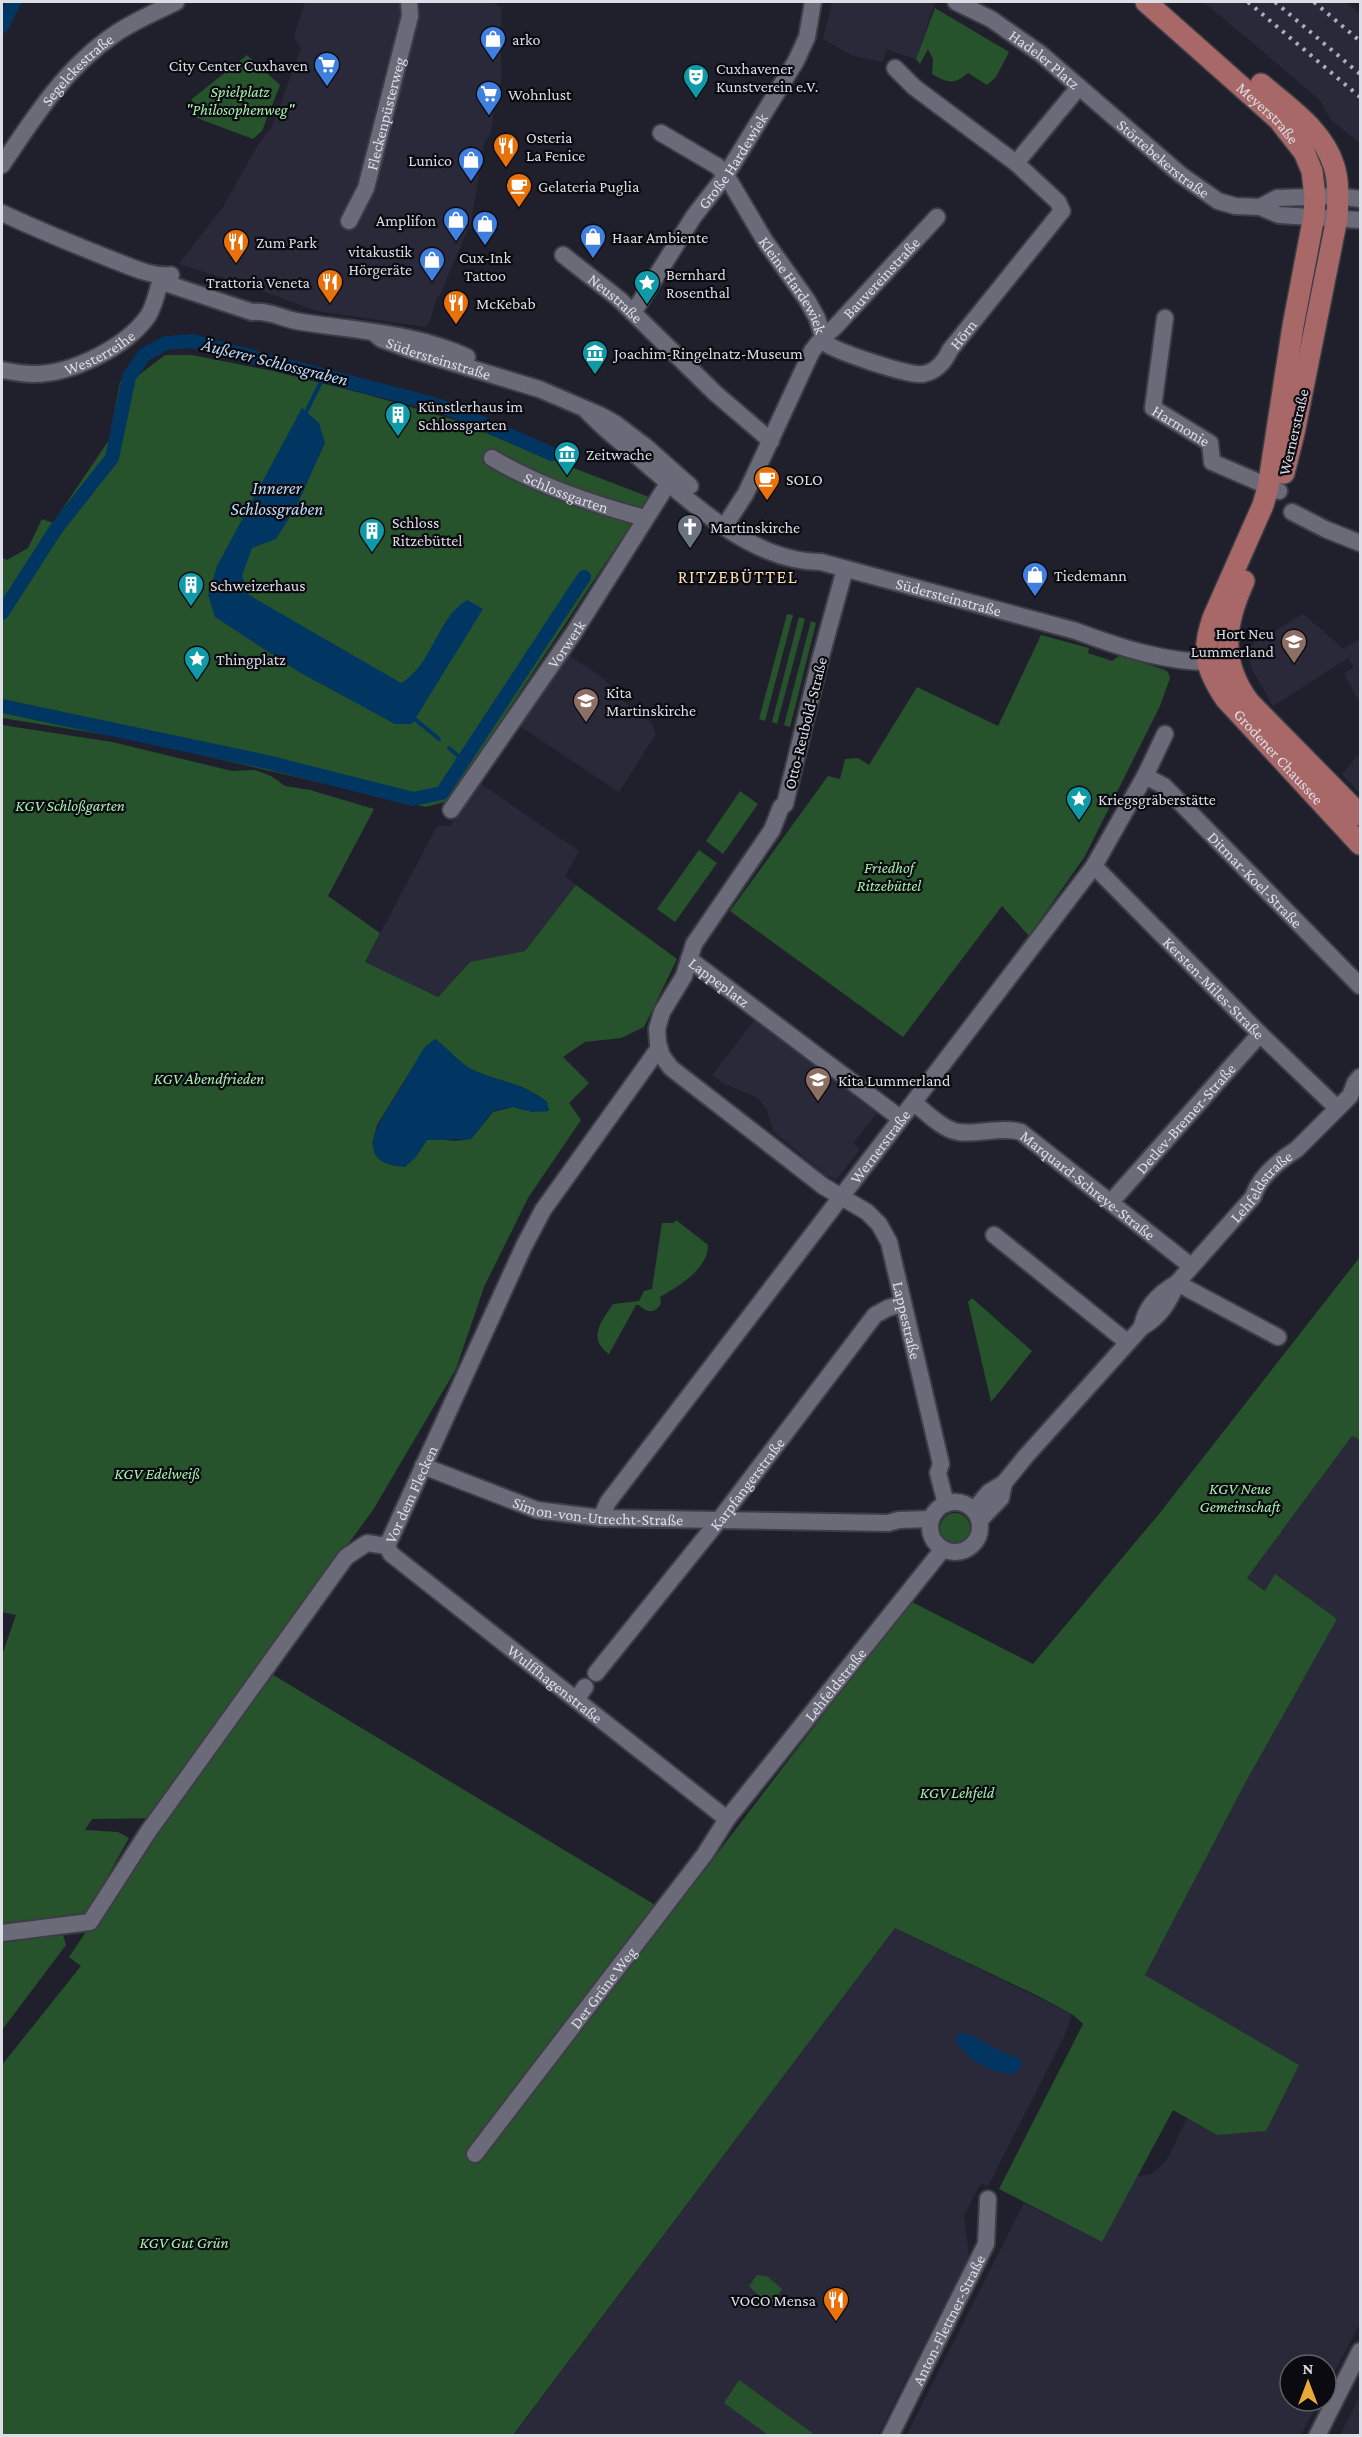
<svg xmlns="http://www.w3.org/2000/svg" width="1362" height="2437" font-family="'Crimson Pro',serif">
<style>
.built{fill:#29293a}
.green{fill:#26532b;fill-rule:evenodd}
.water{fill:#003661}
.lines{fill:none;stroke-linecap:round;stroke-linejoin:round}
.stream{stroke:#003661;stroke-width:4}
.canal{stroke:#003661;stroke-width:14}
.minor-casing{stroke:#3d3d46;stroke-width:20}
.major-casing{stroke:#3d3d46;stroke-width:24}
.minor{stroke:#6a6a79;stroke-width:16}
.major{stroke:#a86868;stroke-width:21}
.rail{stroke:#aeaeb8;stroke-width:4;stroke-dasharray:3 6;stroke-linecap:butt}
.labels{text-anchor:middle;stroke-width:4.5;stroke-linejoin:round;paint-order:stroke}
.poi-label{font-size:16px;fill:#dddde6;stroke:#0a0a10;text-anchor:start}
.street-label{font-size:16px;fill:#dddde6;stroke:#0a0a10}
.park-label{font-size:16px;font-style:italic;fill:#a5f0aa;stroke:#0a0a10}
.water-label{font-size:18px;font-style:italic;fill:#bfdbf7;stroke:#0a0a10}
.neighbourhood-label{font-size:18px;letter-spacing:1.5px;fill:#fadeb7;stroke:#0a0a10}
</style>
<rect width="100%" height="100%" fill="#20202c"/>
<!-- built -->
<path class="built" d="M305,2H493L501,8V83L495,88L491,110L494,111L490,135L485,140L471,222L439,297L437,296L431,318L426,327L317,311L243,284L179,264L223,207L259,143L272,127L301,48L294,37Z
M832,2H935L916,59L886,49L883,62L853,56L823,39Z
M1204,2H1346L1360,14V143L1330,119L1320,100Z
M1303,614L1344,649L1360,638V703L1344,674L1354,667L1348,658L1273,706L1253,671L1248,654L1257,636L1268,635Z
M566,653L604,679L623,701L651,722L656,734L619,792L520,726Z
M1360,753V794L1342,774Z
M481,784L579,851L565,876L576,885L525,951L470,962L438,997L365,962L437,826H450Z
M757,1017L881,1108L853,1143L860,1149L836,1180L826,1175L773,1131L767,1110L758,1098L723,1083L712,1075Z
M1352,1436L1360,1440V2323L1326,2388V2365H1290V2401H1319L1301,2435L906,2436L1024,2203L1102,2242L1137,2176L1152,2174L1167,2160L1187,2118L1217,2135L1299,2065L1145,1975L1243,1787L1336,1620L1275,1575L1266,1591L1247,1578Z
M895,1928L1072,2014L1064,2037L988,2186L981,2183L964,2215L969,2256L878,2435L513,2436Z
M1360,2396V2435H1340Z"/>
<!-- green -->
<path class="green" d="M935,8L1009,52L996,77L987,85L968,73C954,85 948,83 932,74L933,59L928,49L920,64L916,59Z
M247,55L280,85L262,131L253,139L197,118L191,109L192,99Z
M165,355H192L273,371L365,394L455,420L524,449L649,497L448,801L426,807L132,739L2,718V558L7,560L28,548L42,519L53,523L109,440L120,382L135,378Z
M787,614L793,615L765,721L759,719Z
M799,617L805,619L777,724L772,722Z
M811,621L816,623L790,727L784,725Z
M1041,635L1089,648L1088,653L1112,661L1120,655L1165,670L1168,672L1170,678L1160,706L1085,856L1029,936L1002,906L903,1037L730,911L828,776L840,779L845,759L858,758L869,765L917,687L998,726Z
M2,725L112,742L232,771L255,770L271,776L285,786L310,790L374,809L328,896L380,933L365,962L438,997L470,962L525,951L576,885L677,959L644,1027L621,1038L585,1042L563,1057L589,1083L569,1103L581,1120L528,1198L484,1287L456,1369L373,1510L278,1640L270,1673L652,1903L668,1918L910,1601L1033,1664L1159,1514L1360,1257V1440L1352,1436L1247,1578L1265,1591L1275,1574L1337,1619L1243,1787L1145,1975L1299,2065L1266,2131L1217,2135L1173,2110L1102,2242L999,2189L1083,2024L1072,2014L1034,1994L895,1928L513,2435H2V2065L81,1966L69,1957L163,1818L92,1819L85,1830L118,1832L129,1838L87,1913L2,1927V1655L16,1615L2,1612ZM435,1039C446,1047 462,1065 471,1069C499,1083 521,1081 547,1102L533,1112L513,1107L493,1112L471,1139L455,1141L439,1139L372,1145L377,1125L424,1049Z
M740,791L758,804L723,854L706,841Z
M699,850L717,863L675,922L657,909Z
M676,1220L708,1245C709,1268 678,1287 660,1297L661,1303C656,1314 646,1313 639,1305H636L609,1354C587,1338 601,1322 613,1304L639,1301L644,1291L652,1289L662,1223H674Z
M972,1298L1032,1351L991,1402L968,1302Z
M940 1528a15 15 0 1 1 30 0a15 15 0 1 1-30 0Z
M63,1935L66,1945L2,2030V1943Z
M757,2275L767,2276L782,2289L769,2306L749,2286Z
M739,2380L815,2435H768L724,2403Z"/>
<!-- water -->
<path class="water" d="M302,408L319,423L325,443L296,507L276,539L252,548L242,576L249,595L401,683C433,665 435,620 467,600L483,609L412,724H395L299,672L215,617L208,595L217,566Z
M435,1039C446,1047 461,1064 471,1069C498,1082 522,1082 547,1102L549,1111L533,1112L513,1107L493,1111L471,1139L427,1140L416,1157L405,1167C346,1164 384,1115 400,1089C408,1075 416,1062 424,1048Z
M960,2033L970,2035L1012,2057L1016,2056L1021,2060V2066L1016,2073C994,2076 965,2059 955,2039Z"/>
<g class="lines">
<!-- stream -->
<path class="stream" d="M304,416L325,374
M411,716L439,739
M449,748L464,761"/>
<!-- canal -->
<path class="canal" d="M2,26L14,2
M2,613L56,529L112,458L129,377L144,355L166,343L192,341L422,401L452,410L552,454
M2,706L267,762L413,799L442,793L584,577"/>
<defs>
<g id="minor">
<path id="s1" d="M956,2L991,19L1041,54L1181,175L1218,201L1235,206L1260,207L1279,215L1360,220"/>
<path id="s2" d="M661,133L717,166L726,175L765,241L807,300L817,318L825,343C838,352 908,376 923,374C936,372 945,361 950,350L1062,211L1058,202L1016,163L914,87L895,68"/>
<path d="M1016,163L1079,87"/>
<path id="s3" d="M2,165C34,117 66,67 115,34C134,21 156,12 176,2"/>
<path d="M1260,207L1277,198L1338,196L1360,199"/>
<path d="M2,213C39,230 75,245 113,260C131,267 152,277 171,275"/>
<path id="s4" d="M349,221L366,188L410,16L409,2"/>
<path id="s5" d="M563,255L619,299L715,393L771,441"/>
<path d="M162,276L165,283L252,312C268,310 281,318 296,321C354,331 413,332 467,357"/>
<path id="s6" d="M633,313L694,216L726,175L796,61L807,37L813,2"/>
<path id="s7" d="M1165,318L1153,408L1210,443L1212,462L1279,491"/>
<path id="s8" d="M374,333L381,339L414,351L539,389L600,415L616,424L645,446L690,486"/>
<path id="s9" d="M2,370C12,372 23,374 34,374C72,374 126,347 148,316C155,305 158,288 162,276"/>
<path id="s10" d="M586,410C603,429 625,445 644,462C693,504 753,562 821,562L1076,631C1121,648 1171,664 1219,662"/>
<path id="s11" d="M492,458C539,486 592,504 645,518"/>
<path d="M1292,512L1325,529L1360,543"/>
<path id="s12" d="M724,527L746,493L812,351L823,337L835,327L937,217"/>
<path id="s13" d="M845,569L820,660L785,804L781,807L772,830L694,944L684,976L662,1012L657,1029L658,1043L662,1056L671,1068L823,1186L867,1212L879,1224L889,1242L941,1464L938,1473L946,1504"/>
<path id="s14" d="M1145,776L1164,786L1360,986"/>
<path id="s15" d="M451,810L573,634L674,474"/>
<path id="s16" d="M1094,866L1260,1034L1337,1108"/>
<path id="s17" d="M689,959L900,1118"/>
<path id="s18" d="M914,1103C926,1112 942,1129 958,1132C979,1135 1000,1126 1021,1132L1191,1266"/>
<path id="s19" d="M1111,1202L1260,1034"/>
<path d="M994,1235L1127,1342"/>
<path d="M1177,1283L1278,1337"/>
<path d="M1142,1327C1145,1306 1160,1293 1177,1283"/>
<path id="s20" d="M423,1466L537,1510L601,1518L888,1523L899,1520L931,1519"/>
<circle cx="955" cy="1527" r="25"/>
<path id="s21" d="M974,1510L989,1492L1004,1483L1026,1456L1142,1327C1160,1317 1169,1302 1177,1283L1253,1197C1259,1177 1280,1160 1297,1149L1350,1096L1355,1083L1360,1077"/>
<path id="s22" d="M601,1518L608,1502L1094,866L1145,776L1165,734"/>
<path d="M980,1520L1001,1498L1004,1483"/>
<path id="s23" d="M387,1546L524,1246L543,1210L659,1048"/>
<path id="s24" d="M387,1546L391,1554L727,1819"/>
<path id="s25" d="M596,1673L720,1519L875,1315L888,1308L903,1304"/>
<path d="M576,1700L585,1687"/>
<path d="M2,1933L90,1922L148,1832L346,1557L367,1543L387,1546"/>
<path id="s26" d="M475,2154L705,1854L727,1819L943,1549"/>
<path id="s27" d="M890,2436L986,2244L988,2199"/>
<path d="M1317,2436L1360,2351"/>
</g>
<g id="major">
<path id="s28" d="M1146,2L1279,120L1304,152L1312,171L1315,197L1314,216L1293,326L1268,488L1263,505L1213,618C1201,652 1206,669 1225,698L1360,844"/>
<path d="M1261,84C1288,107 1323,130 1334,166C1339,182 1338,201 1337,218L1294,433L1284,473"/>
<path d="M1244,581C1224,625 1219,661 1249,702L1360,815"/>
</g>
</defs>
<!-- minor casing -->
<use href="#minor" class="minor-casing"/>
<!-- major casing -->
<use href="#major" class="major-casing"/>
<!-- minor -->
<use href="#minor" class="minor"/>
<!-- major -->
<use href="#major" class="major"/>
<!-- rail -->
<path class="rail" d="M1248,2L1360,97
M1275,2L1360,74
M1314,2L1360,41"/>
</g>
<!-- icons -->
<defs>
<symbol id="shop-pin" viewBox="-11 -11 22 30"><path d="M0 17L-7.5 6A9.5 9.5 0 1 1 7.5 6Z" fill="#3f7fe0" stroke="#0a0a10"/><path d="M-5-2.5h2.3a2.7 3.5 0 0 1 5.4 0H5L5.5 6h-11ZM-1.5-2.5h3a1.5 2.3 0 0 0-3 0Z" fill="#fff"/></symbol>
<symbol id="supermarket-pin" viewBox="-11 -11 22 30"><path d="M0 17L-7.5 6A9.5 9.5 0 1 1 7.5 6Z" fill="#3f7fe0" stroke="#0a0a10"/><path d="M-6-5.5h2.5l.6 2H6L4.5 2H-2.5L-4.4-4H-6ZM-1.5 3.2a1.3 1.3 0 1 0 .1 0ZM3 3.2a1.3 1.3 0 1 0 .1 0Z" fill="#fff"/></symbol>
<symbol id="theatre-pin" viewBox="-11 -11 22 30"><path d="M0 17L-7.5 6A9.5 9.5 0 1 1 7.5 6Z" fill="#0f9aa8" stroke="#0a0a10"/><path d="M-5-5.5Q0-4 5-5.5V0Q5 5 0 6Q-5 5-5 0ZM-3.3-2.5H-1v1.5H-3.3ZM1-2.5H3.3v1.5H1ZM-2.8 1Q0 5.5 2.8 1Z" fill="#fff"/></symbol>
<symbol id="restaurant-pin" viewBox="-11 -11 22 30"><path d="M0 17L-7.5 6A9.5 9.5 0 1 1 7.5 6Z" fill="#e8710a" stroke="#0a0a10"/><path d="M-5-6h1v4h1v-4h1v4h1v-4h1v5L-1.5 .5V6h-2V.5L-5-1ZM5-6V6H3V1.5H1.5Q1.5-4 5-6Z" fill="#fff"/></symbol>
<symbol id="cafe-pin" viewBox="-11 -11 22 30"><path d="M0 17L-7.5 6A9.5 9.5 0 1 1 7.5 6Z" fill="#e8710a" stroke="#0a0a10"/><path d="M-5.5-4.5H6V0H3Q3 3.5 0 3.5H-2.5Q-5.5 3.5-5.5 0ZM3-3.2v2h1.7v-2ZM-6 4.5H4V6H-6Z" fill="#fff"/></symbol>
<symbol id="sight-pin" viewBox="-11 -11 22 30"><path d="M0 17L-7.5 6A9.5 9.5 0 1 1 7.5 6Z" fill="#0f9aa8" stroke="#0a0a10"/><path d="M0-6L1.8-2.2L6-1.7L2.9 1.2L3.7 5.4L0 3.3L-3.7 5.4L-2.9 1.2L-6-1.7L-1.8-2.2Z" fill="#fff"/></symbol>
<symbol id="museum-pin" viewBox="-11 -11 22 30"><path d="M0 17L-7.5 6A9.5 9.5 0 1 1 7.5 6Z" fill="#0f9aa8" stroke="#0a0a10"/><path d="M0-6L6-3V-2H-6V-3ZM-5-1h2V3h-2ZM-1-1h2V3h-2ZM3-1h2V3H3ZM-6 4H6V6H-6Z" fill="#fff"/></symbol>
<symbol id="building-pin" viewBox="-11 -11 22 30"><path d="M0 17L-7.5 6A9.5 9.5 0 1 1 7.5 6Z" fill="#0f9aa8" stroke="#0a0a10"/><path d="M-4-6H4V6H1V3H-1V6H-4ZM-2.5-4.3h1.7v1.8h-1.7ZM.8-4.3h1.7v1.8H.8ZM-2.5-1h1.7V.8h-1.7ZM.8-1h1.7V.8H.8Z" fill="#fff"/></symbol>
<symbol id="church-pin" viewBox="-11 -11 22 30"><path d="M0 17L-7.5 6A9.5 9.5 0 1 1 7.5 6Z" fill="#6b7280" stroke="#0a0a10"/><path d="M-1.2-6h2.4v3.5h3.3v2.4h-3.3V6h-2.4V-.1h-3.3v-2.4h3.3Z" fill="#fff"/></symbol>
<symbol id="school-pin" viewBox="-11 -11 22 30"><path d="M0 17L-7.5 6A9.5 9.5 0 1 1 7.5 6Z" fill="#8d6e63" stroke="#0a0a10"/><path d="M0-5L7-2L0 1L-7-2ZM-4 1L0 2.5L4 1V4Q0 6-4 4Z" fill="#fff"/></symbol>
</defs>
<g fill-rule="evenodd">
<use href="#shop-pin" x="478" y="24" width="30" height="40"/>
<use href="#supermarket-pin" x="312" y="50" width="30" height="40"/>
<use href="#theatre-pin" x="681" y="62" width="30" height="40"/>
<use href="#supermarket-pin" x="474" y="79" width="30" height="40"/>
<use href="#restaurant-pin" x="491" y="131" width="30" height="40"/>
<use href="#shop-pin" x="456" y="145" width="30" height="40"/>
<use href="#cafe-pin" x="504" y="171" width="30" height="40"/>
<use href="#shop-pin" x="441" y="205" width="30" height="40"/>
<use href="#shop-pin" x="470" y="209" width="30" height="40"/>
<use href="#shop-pin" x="578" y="222" width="30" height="40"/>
<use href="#restaurant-pin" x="221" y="227" width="30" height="40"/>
<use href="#shop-pin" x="417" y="245" width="30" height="40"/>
<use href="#restaurant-pin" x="315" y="267" width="30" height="40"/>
<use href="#sight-pin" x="632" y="268" width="30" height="40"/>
<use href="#restaurant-pin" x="441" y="288" width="30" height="40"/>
<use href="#museum-pin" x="580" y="338" width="30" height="40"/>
<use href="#building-pin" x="383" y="400" width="30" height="40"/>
<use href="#museum-pin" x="552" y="439" width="30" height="40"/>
<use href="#cafe-pin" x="752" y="464" width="30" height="40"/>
<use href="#church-pin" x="675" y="512" width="30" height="40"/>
<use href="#building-pin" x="357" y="516" width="30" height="40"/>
<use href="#shop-pin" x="1020" y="560" width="30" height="40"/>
<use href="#building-pin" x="176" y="570" width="30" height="40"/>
<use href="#school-pin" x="1279" y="627" width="30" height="40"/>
<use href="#sight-pin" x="182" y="644" width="30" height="40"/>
<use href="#school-pin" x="571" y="686" width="30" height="40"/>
<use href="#sight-pin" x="1064" y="784" width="30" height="40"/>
<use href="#school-pin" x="803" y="1065" width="30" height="40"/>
<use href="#restaurant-pin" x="821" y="2285" width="30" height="40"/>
</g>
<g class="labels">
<!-- poi labels -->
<g class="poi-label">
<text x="512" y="45">arko</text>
<text x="308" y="71" text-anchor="end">City Center Cuxhaven</text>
<text x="716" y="74">Cuxhavener<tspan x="716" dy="18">Kunstverein e.V.</tspan></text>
<text x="508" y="100">Wohnlust</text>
<text x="526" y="143">Osteria<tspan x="526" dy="18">La Fenice</tspan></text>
<text x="452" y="166" text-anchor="end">Lunico</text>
<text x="538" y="192">Gelateria Puglia</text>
<text x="436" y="226" text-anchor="end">Amplifon</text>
<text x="612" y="243">Haar Ambiente</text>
<text x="256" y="248">Zum Park</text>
<text x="412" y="257" text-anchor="end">vitakustik<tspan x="412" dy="18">Hörgeräte</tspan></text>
<text x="485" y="263" text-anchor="middle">Cux-Ink<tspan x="485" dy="18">Tattoo</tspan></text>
<text x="666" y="280">Bernhard<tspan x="666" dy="18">Rosenthal</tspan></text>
<text x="310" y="288" text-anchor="end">Trattoria Veneta</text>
<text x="476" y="309">McKebab</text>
<text x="614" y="359">Joachim-Ringelnatz-Museum</text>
<text x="418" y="412">Künstlerhaus im<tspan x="418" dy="18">Schlossgarten</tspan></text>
<text x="586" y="460">Zeitwache</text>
<text x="786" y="485">SOLO</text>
<text x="392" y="528">Schloss<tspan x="392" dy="18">Ritzebüttel</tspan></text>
<text x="710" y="533">Martinskirche</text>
<text x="1054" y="581">Tiedemann</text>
<text x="210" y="591">Schweizerhaus</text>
<text x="1274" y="639" text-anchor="end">Hort Neu<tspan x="1274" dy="18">Lummerland</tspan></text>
<text x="216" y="665">Thingplatz</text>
<text x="606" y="698">Kita<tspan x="606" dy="18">Martinskirche</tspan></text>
<text x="1098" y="805">Kriegsgräberstätte</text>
<text x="838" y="1086">Kita Lummerland</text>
<text x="816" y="2306" text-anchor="end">VOCO Mensa</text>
</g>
<!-- street labels -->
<g class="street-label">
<text dy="6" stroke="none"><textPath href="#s1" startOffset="106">Hadeler Platz</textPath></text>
<text dy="6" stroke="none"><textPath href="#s3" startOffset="122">Segelckestraße</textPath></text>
<text dy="6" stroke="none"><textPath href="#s4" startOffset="114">Fleckenpüsterweg</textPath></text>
<text dy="6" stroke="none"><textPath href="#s28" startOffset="165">Meyerstraße</textPath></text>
<text dy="6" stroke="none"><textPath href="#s1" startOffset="261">Störtebekerstraße</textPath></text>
<text dy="6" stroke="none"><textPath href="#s6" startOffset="182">Große Hardewiek</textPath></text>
<text dy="6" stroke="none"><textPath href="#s12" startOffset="298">Bauvereinstraße</textPath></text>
<text dy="6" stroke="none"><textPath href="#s2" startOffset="207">Kleine Hardewiek</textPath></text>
<text dy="6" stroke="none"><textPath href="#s5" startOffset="68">Neustraße</textPath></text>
<text dy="6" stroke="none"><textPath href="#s2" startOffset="435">Hörn</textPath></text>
<text dy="6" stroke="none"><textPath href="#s9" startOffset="102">Westerreihe</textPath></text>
<text dy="6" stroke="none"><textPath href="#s8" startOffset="70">Südersteinstraße</textPath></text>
<text dy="6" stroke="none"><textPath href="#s7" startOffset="124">Harmonie</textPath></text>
<text transform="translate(1293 432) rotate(-77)" y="6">Wernerstraße</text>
<text dy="6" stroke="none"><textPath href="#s11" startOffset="82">Schlossgarten</textPath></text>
<text dy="6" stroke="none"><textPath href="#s10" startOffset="418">Südersteinstraße</textPath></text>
<text dy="6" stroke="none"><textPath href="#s15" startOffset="202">Vorwerk</textPath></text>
<text transform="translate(805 723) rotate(-76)" y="6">Otto-Reubold-Straße</text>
<text dy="6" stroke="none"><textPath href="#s28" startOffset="866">Grodener Chaussee</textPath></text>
<text dy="6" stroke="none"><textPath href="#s14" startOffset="152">Ditmar-Koel-Straße</textPath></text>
<text dy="6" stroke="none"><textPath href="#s17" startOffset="38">Lappeplatz</textPath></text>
<text dy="6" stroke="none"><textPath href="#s16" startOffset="171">Kersten-Miles-Straße</textPath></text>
<text dy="6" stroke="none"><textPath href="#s19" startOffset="112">Detlev-Bremer-Straße</textPath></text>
<text dy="6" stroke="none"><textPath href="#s22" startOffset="465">Wernerstraße</textPath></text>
<text dy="6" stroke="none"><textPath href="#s18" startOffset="202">Marquard-Schreye-Straße</textPath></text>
<text dy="6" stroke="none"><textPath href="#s21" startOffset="435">Lehfeldstraße</textPath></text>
<text dy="6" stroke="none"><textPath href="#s13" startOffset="908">Lappestraße</textPath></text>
<text dy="6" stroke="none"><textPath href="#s25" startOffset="242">Karpfangerstraße</textPath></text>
<text dy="6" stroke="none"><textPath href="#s23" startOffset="57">Vor dem Flecken</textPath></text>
<text dy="6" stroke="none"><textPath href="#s20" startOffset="183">Simon-von-Utrecht-Straße</textPath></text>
<text dy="6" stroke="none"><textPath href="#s26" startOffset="592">Lehfeldstraße</textPath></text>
<text dy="6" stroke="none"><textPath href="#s24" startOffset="218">Wulffhagenstraße</textPath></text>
<text dy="6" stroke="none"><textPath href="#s26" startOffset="210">Der Grüne Weg</textPath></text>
<text dy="6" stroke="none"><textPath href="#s27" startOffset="130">Anton-Flettner-Straße</textPath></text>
</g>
<!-- park labels -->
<g class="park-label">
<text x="240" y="97">Spielplatz<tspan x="240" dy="18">"Philosophenweg"</tspan></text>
<text x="70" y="811">KGV Schloßgarten</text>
<text x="889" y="873">Friedhof<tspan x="889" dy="18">Ritzebüttel</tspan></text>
<text x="209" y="1084">KGV Abendfrieden</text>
<text x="157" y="1479">KGV Edelweiß</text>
<text x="1240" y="1494">KGV Neue<tspan x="1240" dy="18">Gemeinschaft</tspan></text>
<text x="957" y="1798">KGV Lehfeld</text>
<text x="184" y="2248">KGV Gut Grün</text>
</g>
<!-- water labels -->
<g class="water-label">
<text transform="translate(275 362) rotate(14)" y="6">Äußerer Schlossgraben</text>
<text x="277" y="494">Innerer<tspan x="277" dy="21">Schlossgraben</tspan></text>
</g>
<!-- neighbourhood labels -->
<g class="neighbourhood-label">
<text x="738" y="583">RITZEBÜTTEL</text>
</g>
</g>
<!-- border -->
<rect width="1362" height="2437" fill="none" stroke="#dddde6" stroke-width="6"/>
<!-- north arrow -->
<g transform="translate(1308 2383)"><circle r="28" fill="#0a0a10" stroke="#5e5e66" stroke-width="1.5"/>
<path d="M0-4.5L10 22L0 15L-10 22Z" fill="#eaaa39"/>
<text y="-9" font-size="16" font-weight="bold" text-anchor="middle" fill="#dddde6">N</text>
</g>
</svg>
